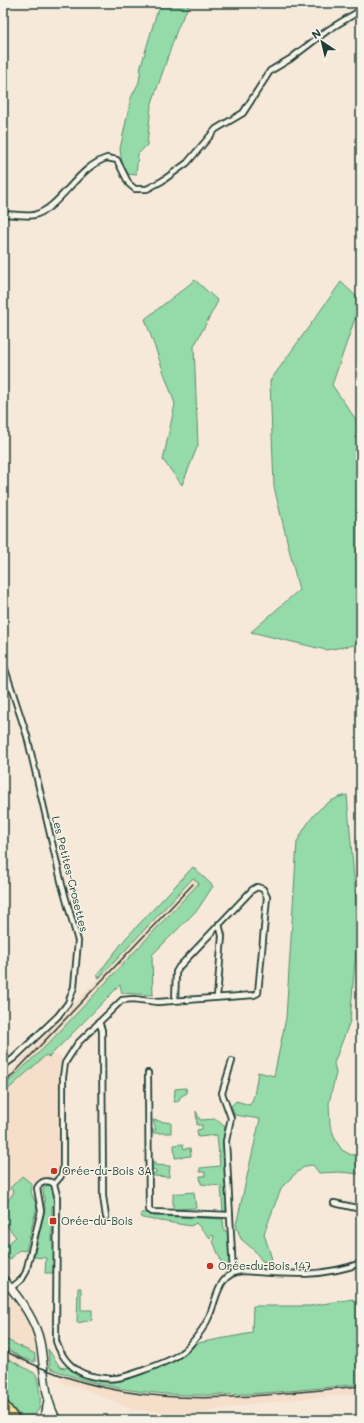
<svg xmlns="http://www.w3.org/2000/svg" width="364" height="1423" font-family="Mali,sans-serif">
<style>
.built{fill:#f5deca}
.green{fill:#95dba9;stroke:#5a8c6e}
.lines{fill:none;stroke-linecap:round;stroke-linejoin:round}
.street-casing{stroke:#1f3d34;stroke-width:8}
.secondary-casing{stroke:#1f3d34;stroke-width:10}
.primary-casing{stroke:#1f3d34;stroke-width:10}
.street{stroke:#f7f3e8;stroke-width:4.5}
.secondary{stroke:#f7f3e8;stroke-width:7}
.primary{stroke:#fedd96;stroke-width:7}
.rail{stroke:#1f3d34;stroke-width:1.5}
.poi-dot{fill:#c8321e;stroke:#f7f3e8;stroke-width:1.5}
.labels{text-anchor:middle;stroke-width:3;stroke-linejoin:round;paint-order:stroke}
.street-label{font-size:11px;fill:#1f3d34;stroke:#f7f3e8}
.poi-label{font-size:11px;fill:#1f3d34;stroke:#f7f3e8;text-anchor:start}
</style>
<rect width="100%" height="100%" fill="#f6e9da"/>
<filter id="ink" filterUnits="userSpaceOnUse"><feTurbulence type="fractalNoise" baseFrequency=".025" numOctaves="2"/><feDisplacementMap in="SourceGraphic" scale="8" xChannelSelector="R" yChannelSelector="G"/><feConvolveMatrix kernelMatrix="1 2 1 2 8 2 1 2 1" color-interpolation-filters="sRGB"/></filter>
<g filter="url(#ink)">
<!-- built -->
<path class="built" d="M193,878L199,883L177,908L48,1044L3,1087V1079Z
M46,1054L49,1057L52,1054L61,1057L60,1062L63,1063L62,1169L53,1182L41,1179L32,1184L22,1176L3,1208V1094Z
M12,1283L33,1311L45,1337L47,1349L35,1354L3,1338V1290Z
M3,1347L26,1360L24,1366L3,1356Z
M60,1374L107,1387L153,1395L199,1396L243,1394L361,1384V1393L241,1405L197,1414L133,1410L82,1388L62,1383Z"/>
<!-- green -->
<path class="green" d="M163,3H190L178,27L151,106L147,145L138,154L136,175L128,174L122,164L120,149L131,98L139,82L141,66L156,15Z
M195,280L218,301L194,346L198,445L182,485L163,460L175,404L145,319Z
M341,282L361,301L332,385L361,427V644L326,650L251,632L299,590L274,487L270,381Z
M347,795L358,925L350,1021L334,1063L336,1073L329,1103L330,1125L336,1141L342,1150L351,1155L361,1154V1174L339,1172L319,1173L313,1165L305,1166L294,1175L282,1187L275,1204L264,1234L272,1259L268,1262L262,1261L254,1250L241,1239L236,1225L260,1119L235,1115L231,1106L236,1101L250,1105L254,1096L258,1072L274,1076L286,1018L297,842C309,819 321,801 347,795Z
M193,867L213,886L198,909L152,955L153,995L122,993L120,985L49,1057L46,1055L3,1094V1087L48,1044L199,883L193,878L99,978L97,975L126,938Z
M186,1088L187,1093L180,1097L179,1101L174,1102L175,1089Z
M196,1111L200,1120L216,1119L225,1127L224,1136L228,1212H223L221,1186L201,1184L200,1176H205V1172H200V1168L220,1166L217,1135L198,1137L197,1130L202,1129V1125H197Z
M153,1120L171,1123V1133H152V1130H156Z
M183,1144L184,1149L190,1148L191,1156L175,1158L174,1145Z
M153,1162H155V1165L170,1166L169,1177L153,1176V1173H156V1170L152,1169Z
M22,1176L32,1184L31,1192L37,1206L26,1251L19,1250L10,1260L3,1253V1248L16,1237L3,1221V1208L14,1192L10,1188Z
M50,1185L53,1190L55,1205L52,1206V1241L55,1242L53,1273H45L46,1258L34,1257L45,1208L43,1189L45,1186Z
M194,1192L196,1208L173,1209V1194Z
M141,1213H148L154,1216L223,1219L224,1231H230L231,1262L229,1271H225L213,1241L214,1236L212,1235L210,1238L196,1223L191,1226L142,1218Z
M78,1288H81V1310H92V1320L77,1323Z
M353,1299L354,1302L361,1301V1384C257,1394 148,1409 50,1368L48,1349L60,1367L65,1368L68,1367C82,1378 103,1385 121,1381L179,1358L198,1343L252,1333L253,1306H310Z
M3,1338L35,1354V1362L22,1358L3,1347Z
M3,1356L36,1374C39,1387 49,1423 21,1415L20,1416L3,1395Z"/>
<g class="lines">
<defs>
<path id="street" d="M3,214C13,214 24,217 34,215C60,209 77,167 107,158L117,160L129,184L135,189H147L162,181L187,163L216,129L243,113L270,71L290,59L328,30L361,10
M3,663L27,736L62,885L78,941L74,987L68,1003L58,1016L14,1058L3,1066
M217,997L222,936L219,924
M99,1022L102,1030L103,1196L106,1217
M232,1061L222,1093L231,1118L226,1141L233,1273
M148,1073L149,1210L152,1212L230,1215
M54,1184L61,1176L63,1169V1077L65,1063L78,1043L122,1000L133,999L158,1002L254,995L258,993L267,897L263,889L257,887L252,890L179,967L176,972L175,1001
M334,1203L361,1209
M11,1288L22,1279L26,1272L41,1211L37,1188C41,1181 48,1179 54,1184L57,1195L56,1341C61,1357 73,1372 91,1376C113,1381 123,1378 144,1370C160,1364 177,1359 189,1346C196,1338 204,1328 208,1319C217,1301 217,1272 243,1271C284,1274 322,1278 361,1263"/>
<path id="secondary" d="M3,1279C19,1297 35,1318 40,1342C45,1367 43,1397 57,1420
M42,1420L46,1412L48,1400"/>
<path id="primary" d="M3,1403L16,1420
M3,1413L7,1420"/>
</defs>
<!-- street casing -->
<use href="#street" class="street-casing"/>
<!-- secondary casing -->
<use href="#secondary" class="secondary-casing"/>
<!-- primary casing -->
<use href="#primary" class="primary-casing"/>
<!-- street -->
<use href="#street" class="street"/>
<!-- secondary -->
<use href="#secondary" class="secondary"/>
<!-- primary -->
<use href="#primary" class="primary"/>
<!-- rail -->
<path class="rail" d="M3,1085L193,884
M3,1350C126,1415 229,1399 361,1386"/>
</g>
</g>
<!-- markers -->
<g class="poi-dot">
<circle cx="54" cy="1171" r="4"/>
<rect x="49" y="1217" width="8" height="8" rx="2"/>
<circle cx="210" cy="1266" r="4"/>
</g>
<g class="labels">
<!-- street labels -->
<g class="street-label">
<text transform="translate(70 874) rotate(76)" y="4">Les Petites-Crosettes</text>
</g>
<!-- poi labels -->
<g class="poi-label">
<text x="62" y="1175">Orée-du-Bois 3A</text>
<text x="61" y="1225">Orée-du-Bois</text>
<text x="218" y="1270">Orée-du-Bois 147</text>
</g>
</g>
<!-- margin -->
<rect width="364" height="1423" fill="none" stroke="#f7f3e8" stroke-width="16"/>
<rect x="8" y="8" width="348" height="1407" fill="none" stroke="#1f3d34" stroke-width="1.5" filter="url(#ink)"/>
<!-- north arrow -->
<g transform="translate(322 42) rotate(325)" stroke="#f7f3e8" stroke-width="3" paint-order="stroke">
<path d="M0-3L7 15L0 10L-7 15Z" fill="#1f3d34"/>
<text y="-6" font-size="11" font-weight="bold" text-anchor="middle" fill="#1f3d34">N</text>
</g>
</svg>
